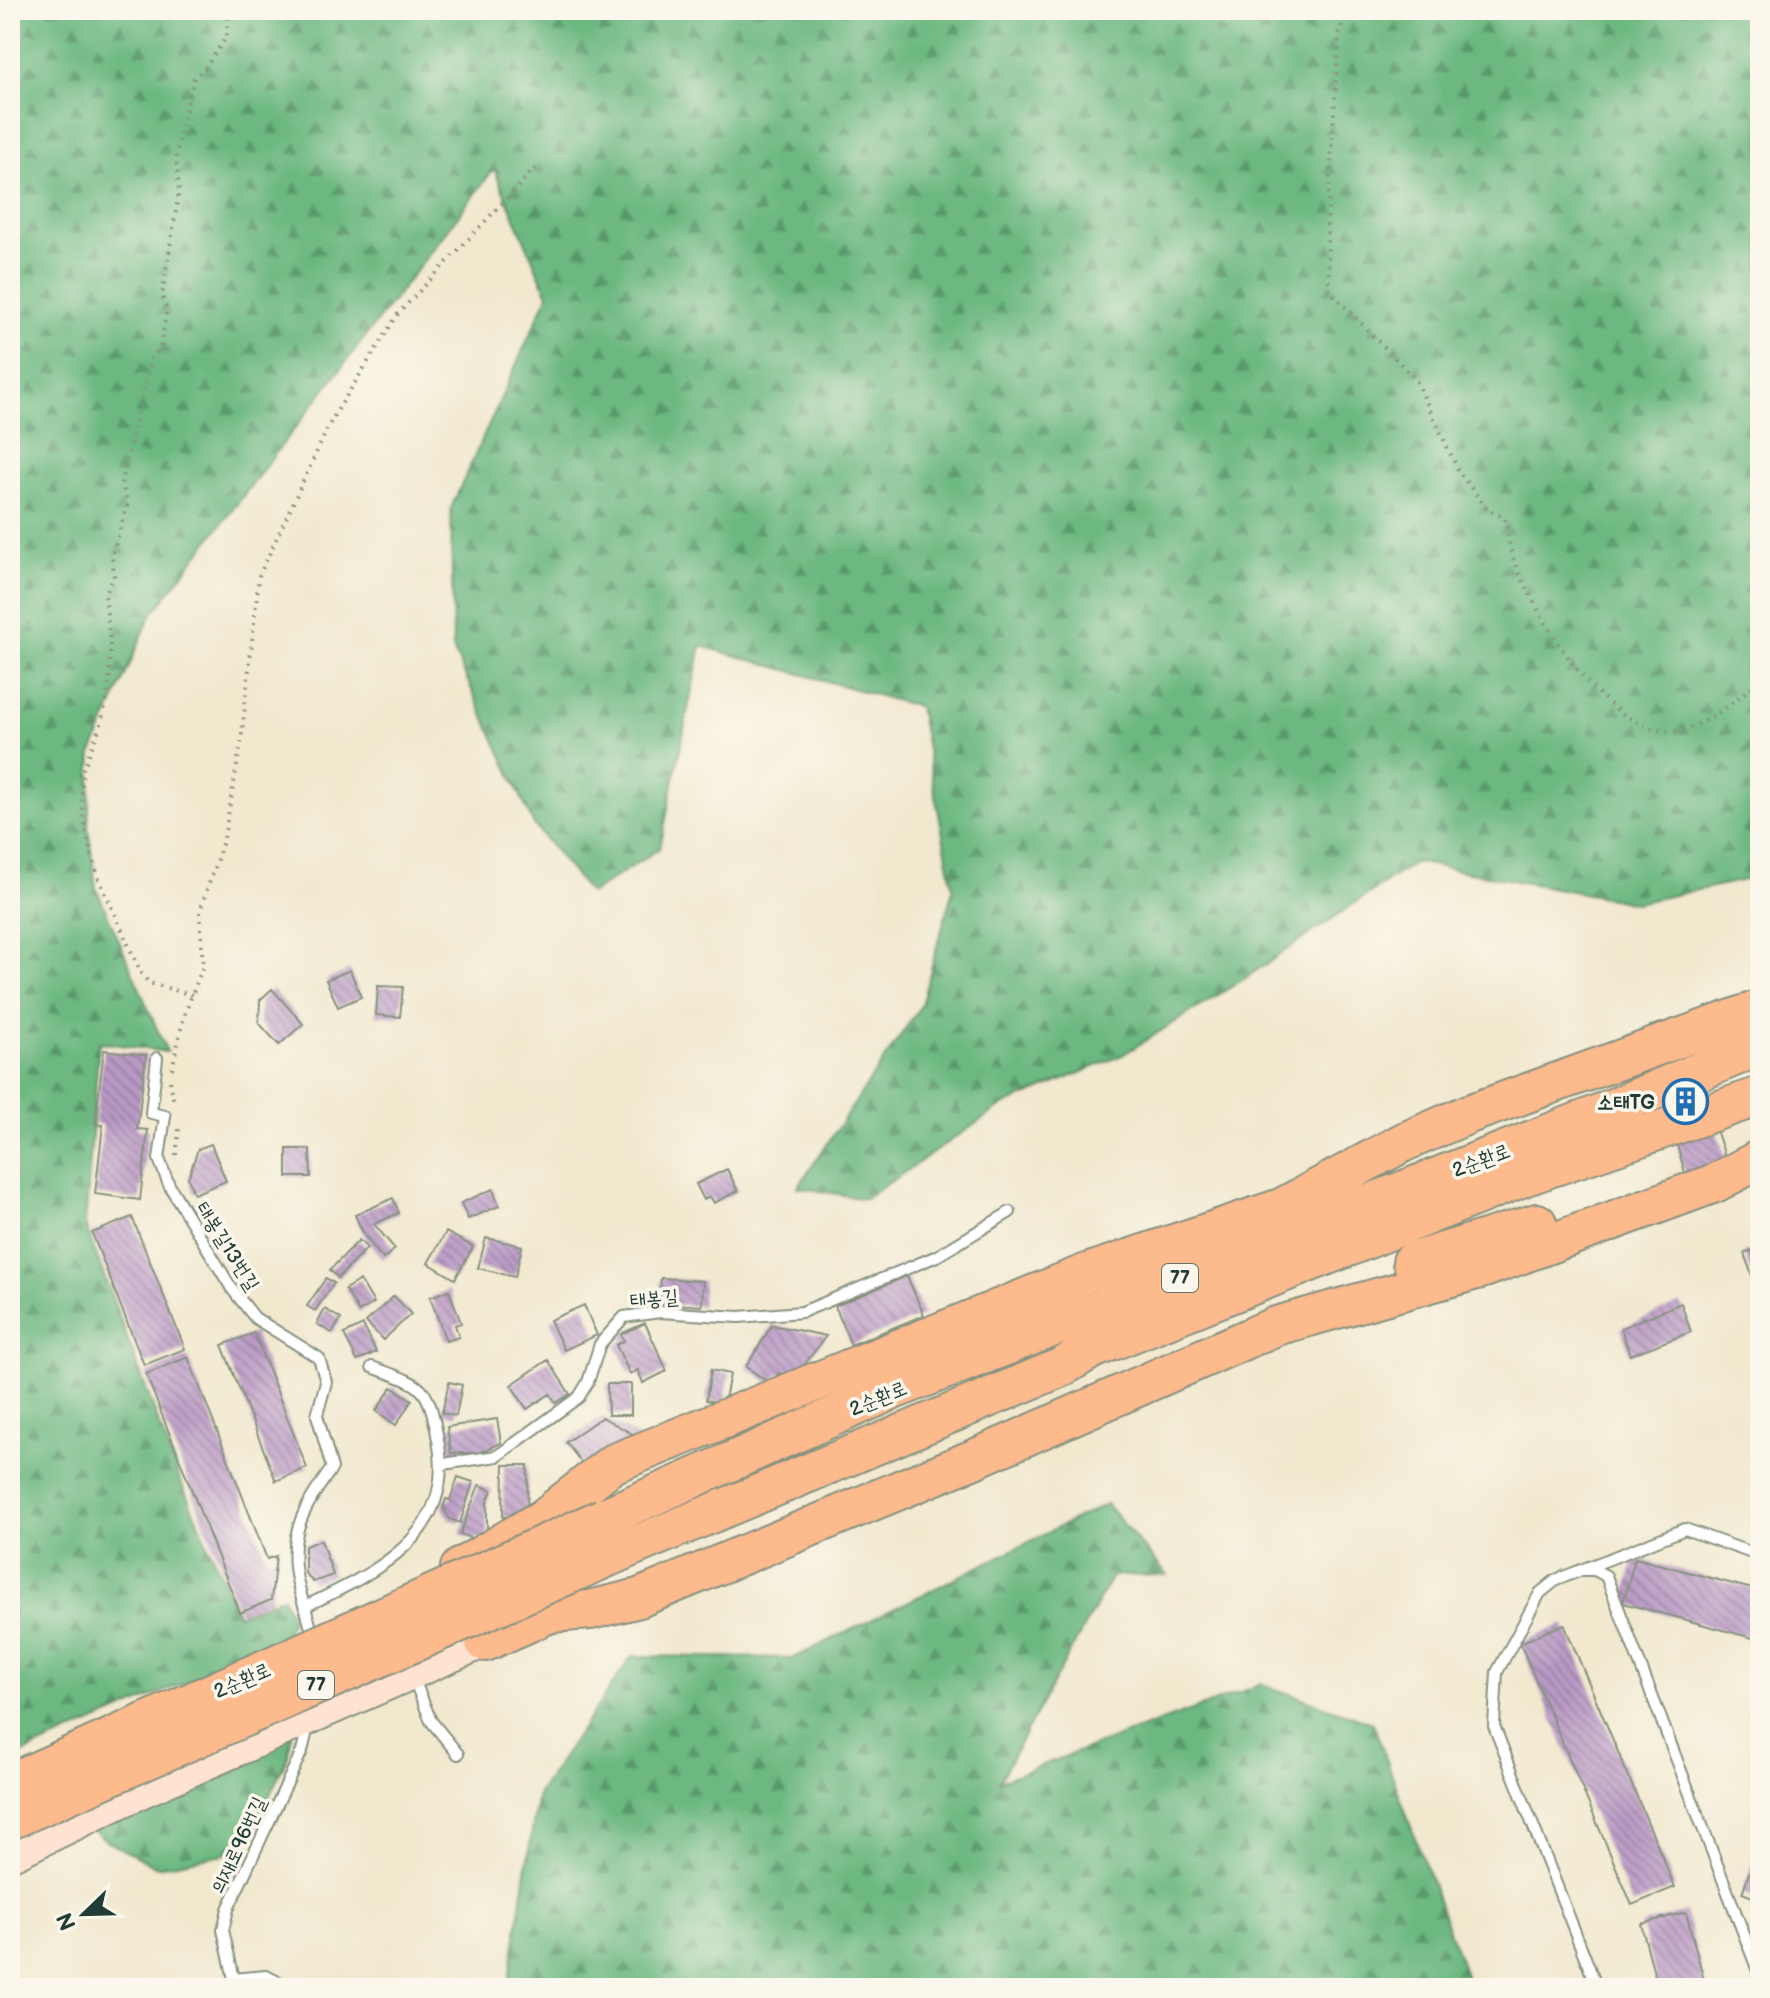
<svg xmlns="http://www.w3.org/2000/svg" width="1770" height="1998" font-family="'Balsamiq Sans','Poor Story',sans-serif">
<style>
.forest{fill:url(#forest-firs);stroke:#467a5a;stroke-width:2}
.building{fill:url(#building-back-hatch)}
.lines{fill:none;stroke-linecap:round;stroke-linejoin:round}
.lane-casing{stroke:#889281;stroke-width:14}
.secondary-casing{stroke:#889281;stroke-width:34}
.highway-casing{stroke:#889281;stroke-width:42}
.path{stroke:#889281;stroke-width:4;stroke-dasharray:2 6;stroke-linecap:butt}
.lane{stroke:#fff;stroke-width:10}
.secondary{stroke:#fee3d1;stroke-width:30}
.highway{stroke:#fcba8d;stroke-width:38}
.highway-bridge-casing{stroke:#889281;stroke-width:42;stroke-linecap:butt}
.highway-bridge{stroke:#fcba8d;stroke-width:38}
.labels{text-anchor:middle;stroke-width:7;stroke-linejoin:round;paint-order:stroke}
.shield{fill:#fbf7ec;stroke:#61756b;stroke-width:2}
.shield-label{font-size:18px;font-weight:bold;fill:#1f3d34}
.poi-label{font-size:20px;font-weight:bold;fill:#1f3d34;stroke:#fbf7ec;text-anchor:end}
.street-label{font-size:20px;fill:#1f3d34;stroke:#fbf7ec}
</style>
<defs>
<pattern id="forest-firs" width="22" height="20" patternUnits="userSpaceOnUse" patternTransform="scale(2)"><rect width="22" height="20" fill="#6cb880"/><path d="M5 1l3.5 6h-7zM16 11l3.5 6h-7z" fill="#58976a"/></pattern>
<pattern id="building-back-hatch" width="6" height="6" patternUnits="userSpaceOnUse" patternTransform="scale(2)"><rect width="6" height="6" fill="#b999c5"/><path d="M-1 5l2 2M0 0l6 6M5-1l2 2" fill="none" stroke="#967ea1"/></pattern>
</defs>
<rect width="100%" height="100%" fill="#fbf7ec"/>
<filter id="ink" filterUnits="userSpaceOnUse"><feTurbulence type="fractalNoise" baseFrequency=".0125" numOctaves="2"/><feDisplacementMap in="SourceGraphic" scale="16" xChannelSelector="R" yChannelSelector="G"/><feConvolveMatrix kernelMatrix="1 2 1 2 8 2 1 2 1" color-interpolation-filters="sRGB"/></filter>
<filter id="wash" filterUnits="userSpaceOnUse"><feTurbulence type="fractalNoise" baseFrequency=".006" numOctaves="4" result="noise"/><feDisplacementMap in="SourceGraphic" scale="32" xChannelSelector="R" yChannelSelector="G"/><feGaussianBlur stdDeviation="1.8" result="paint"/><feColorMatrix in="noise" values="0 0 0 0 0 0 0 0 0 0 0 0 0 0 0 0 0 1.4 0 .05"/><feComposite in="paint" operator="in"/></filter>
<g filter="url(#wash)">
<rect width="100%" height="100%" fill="#f1e8ce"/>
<!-- forest -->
<path class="forest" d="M10,10H1760V877L1636,903L1415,862L1244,979L1122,1055L1002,1106L865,1199L798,1187L921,1005L953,889L919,707L701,646L660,848L590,894L534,825L453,649L451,508L548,295L494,169L150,617L92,753L88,825L96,888L167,1052L99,1042L85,1225L180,1480L238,1615L283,1597L292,1620L282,1640L10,1759Z
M1106,1504L1167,1575L1112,1576L999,1781L1262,1684L1373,1723L1470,1988H508L538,1793L632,1656L794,1658Z
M292,1734L288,1756L244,1850L157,1867L110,1843L86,1825Z"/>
<g id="blocks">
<!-- building -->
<path class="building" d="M350,970L361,997L338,1007L326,980Z
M378,986L403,987L400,1017L376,1015Z
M272,989L303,1024L279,1045L259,1023L260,1000Z
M1691,1015L1703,1092L1735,1185L1693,1200L1667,1111L1650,1026Z
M104,1050L146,1055L137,1129L148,1130L140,1200L95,1194L103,1125L95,1124Z
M211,1144L226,1181L194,1194L188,1178L198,1149Z
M287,1149H310L311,1177H287Z
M727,1169L738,1191L714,1203L710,1196L704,1200L696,1184Z
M493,1189L499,1206L468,1219L461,1203Z
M393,1198L399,1213L374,1224L395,1249L383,1259L364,1235L355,1215Z
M132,1217L185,1349L144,1365L92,1233Z
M446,1232L473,1247L455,1279L428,1263Z
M486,1238L522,1246L515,1277L478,1268Z
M359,1240L367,1248L338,1278L330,1270Z
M1760,1247V1298L1744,1253Z
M907,1276L924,1315L851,1345L835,1306Z
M326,1278L334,1283L315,1311L307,1306Z
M661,1278L703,1281L702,1306L659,1303Z
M360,1280L374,1303L359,1312L345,1289Z
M449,1290L461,1323L455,1325L459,1337L446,1341L430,1297Z
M394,1296L411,1314L383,1340L366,1322Z
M1681,1303L1691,1332L1630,1355L1621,1328Z
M584,1305L597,1335L564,1350L550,1320Z
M325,1309L341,1319L332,1333L317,1324Z
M645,1323L667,1371L643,1383L638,1370L630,1374L616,1345L624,1341L621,1334Z
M363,1325L376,1352L357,1361L344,1334Z
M772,1325L826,1336L792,1381L779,1373L772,1384L746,1367Z
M254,1333L307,1468L276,1481L222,1345Z
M188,1357L267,1559L276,1556L271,1600L240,1613L146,1374Z
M548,1360L570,1394L556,1403L550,1394L527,1409L511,1385Z
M711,1370L730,1374L724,1404L706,1400Z
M449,1382L462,1385L456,1416L442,1413Z
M607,1384H631V1415H608Z
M392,1387L412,1400L396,1425L376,1411Z
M602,1417L643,1440L586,1469L566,1442Z
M497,1419L501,1443L480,1453H451L447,1427Z
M504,1465H528L527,1517H503Z
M458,1477L473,1482L460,1523L450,1519L443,1508L446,1499L450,1500Z
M479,1485L492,1490L487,1502V1537L473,1539L460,1534Z
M321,1540L333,1575L313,1582L305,1573V1546Z
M1635,1558L1760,1591V1640L1623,1603Z
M1564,1624L1675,1887L1632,1905L1520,1643Z
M1757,1851L1760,1852V1900L1742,1893Z
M1686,1912L1706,1988H1658L1641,1924Z"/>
</g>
</g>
<g filter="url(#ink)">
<use href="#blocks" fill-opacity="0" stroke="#889281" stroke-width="2"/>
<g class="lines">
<defs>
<path id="lane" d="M157,1058L151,1113L165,1116L159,1159L169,1185L232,1289L255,1318L319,1358L326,1382L317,1415L332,1468C305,1506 286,1534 298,1584C302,1602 310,1619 313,1638
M443,1464L497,1456L579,1397L588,1382L600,1344L624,1317L660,1312L739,1317L802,1312L937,1256L1010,1212
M1583,1570H1595L1606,1576L1760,1976
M306,1606C377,1572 457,1534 438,1440C428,1384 424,1386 372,1367
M415,1682L431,1721L458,1754
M233,1979L266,1976L291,1988
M236,1988L223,1930L228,1909L302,1751L306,1735L304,1725
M1597,1988L1494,1726L1497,1672L1540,1593L1556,1580L1685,1529L1760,1556"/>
<path id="secondary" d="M10,1856L145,1791L485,1642"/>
<path id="highway" d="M1412,1262L1537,1223
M603,1518L893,1390L1591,1117L1760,1046
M622,1551L1062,1367L1092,1349L1526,1176L1760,1096
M460,1568L544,1518L612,1464L1087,1273L1281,1208L1404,1142L1469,1114L1760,1009
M485,1642L550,1613L590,1610L639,1598L974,1459L1276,1326L1484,1268L1715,1183L1760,1159"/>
</defs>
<!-- lane casing -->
<use href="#lane" class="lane-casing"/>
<!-- secondary casing -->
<use href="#secondary" class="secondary-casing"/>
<!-- highway casing -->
<use href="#highway" class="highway-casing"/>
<!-- path -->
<path class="path" d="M1347,10L1339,35L1327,225L1329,290L1416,380L1459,472L1488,510L1505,518C1508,532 1509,548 1514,561C1538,616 1597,723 1664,731C1697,735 1737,699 1760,680
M192,995L149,983L141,973L99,879L85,831L81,794L83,769L101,724L109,688L110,642L105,595L114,577L112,556L128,503L121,482L151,359L160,347L167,310L162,296L179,192L176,154L182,124L194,78L206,67L227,36L228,10
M172,1069L184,1016L203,966L200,911L224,838L241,743L259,576L332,419L398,314L539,164
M170,1081L174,1104
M176,1155L179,1129"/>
<!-- lane -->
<use href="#lane" class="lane"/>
<!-- secondary -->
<use href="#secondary" class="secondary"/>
<!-- highway -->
<use href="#highway" class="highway"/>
<defs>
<path id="highway-bridge" d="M10,1783L603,1518
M10,1820L622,1551"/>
</defs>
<!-- highway-bridge casing -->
<use href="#highway-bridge" class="highway-bridge-casing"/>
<!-- highway-bridge -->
<use href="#highway-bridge" class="highway-bridge"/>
</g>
</g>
<!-- icons -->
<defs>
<symbol id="building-ring" viewBox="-11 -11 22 22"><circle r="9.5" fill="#fbf7ec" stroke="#1f6fb2" stroke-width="1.5"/><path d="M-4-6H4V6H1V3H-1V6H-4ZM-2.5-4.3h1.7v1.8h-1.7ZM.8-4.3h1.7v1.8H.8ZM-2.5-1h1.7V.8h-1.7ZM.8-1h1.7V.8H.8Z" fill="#1f6fb2"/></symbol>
</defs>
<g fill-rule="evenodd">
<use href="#building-ring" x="1660" y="1076" width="51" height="51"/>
</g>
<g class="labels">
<!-- shield labels -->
<g class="shield">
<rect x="1162" y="1264" width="36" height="28" rx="6"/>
<rect x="298" y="1671" width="36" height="28" rx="6"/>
</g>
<g class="shield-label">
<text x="1180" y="1284">77</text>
<text x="316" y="1691">77</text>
</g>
<!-- poi labels -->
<g class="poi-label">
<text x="1655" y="1109">소태TG</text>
</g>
<!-- street labels -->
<g class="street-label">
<text transform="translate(1481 1160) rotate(-21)" y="7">2순환로</text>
<text transform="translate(228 1246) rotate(58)" y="7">태봉길13번길</text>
<text transform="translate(654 1298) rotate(-5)" y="7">태봉길</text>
<text transform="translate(878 1398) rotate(-23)" y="7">2순환로</text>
<text transform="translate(242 1680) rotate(-24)" y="7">2순환로</text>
<text transform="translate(238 1845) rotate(-65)" y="7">의재로96번길</text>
</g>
</g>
<!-- margin -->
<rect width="1770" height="1998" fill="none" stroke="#fbf7ec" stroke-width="40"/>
<!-- north arrow -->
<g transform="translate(84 1914) rotate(247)" stroke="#fbf7ec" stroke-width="6" paint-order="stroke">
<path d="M0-6L14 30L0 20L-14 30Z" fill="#1f3d34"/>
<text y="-12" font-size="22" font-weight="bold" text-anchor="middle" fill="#1f3d34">N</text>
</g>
</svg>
